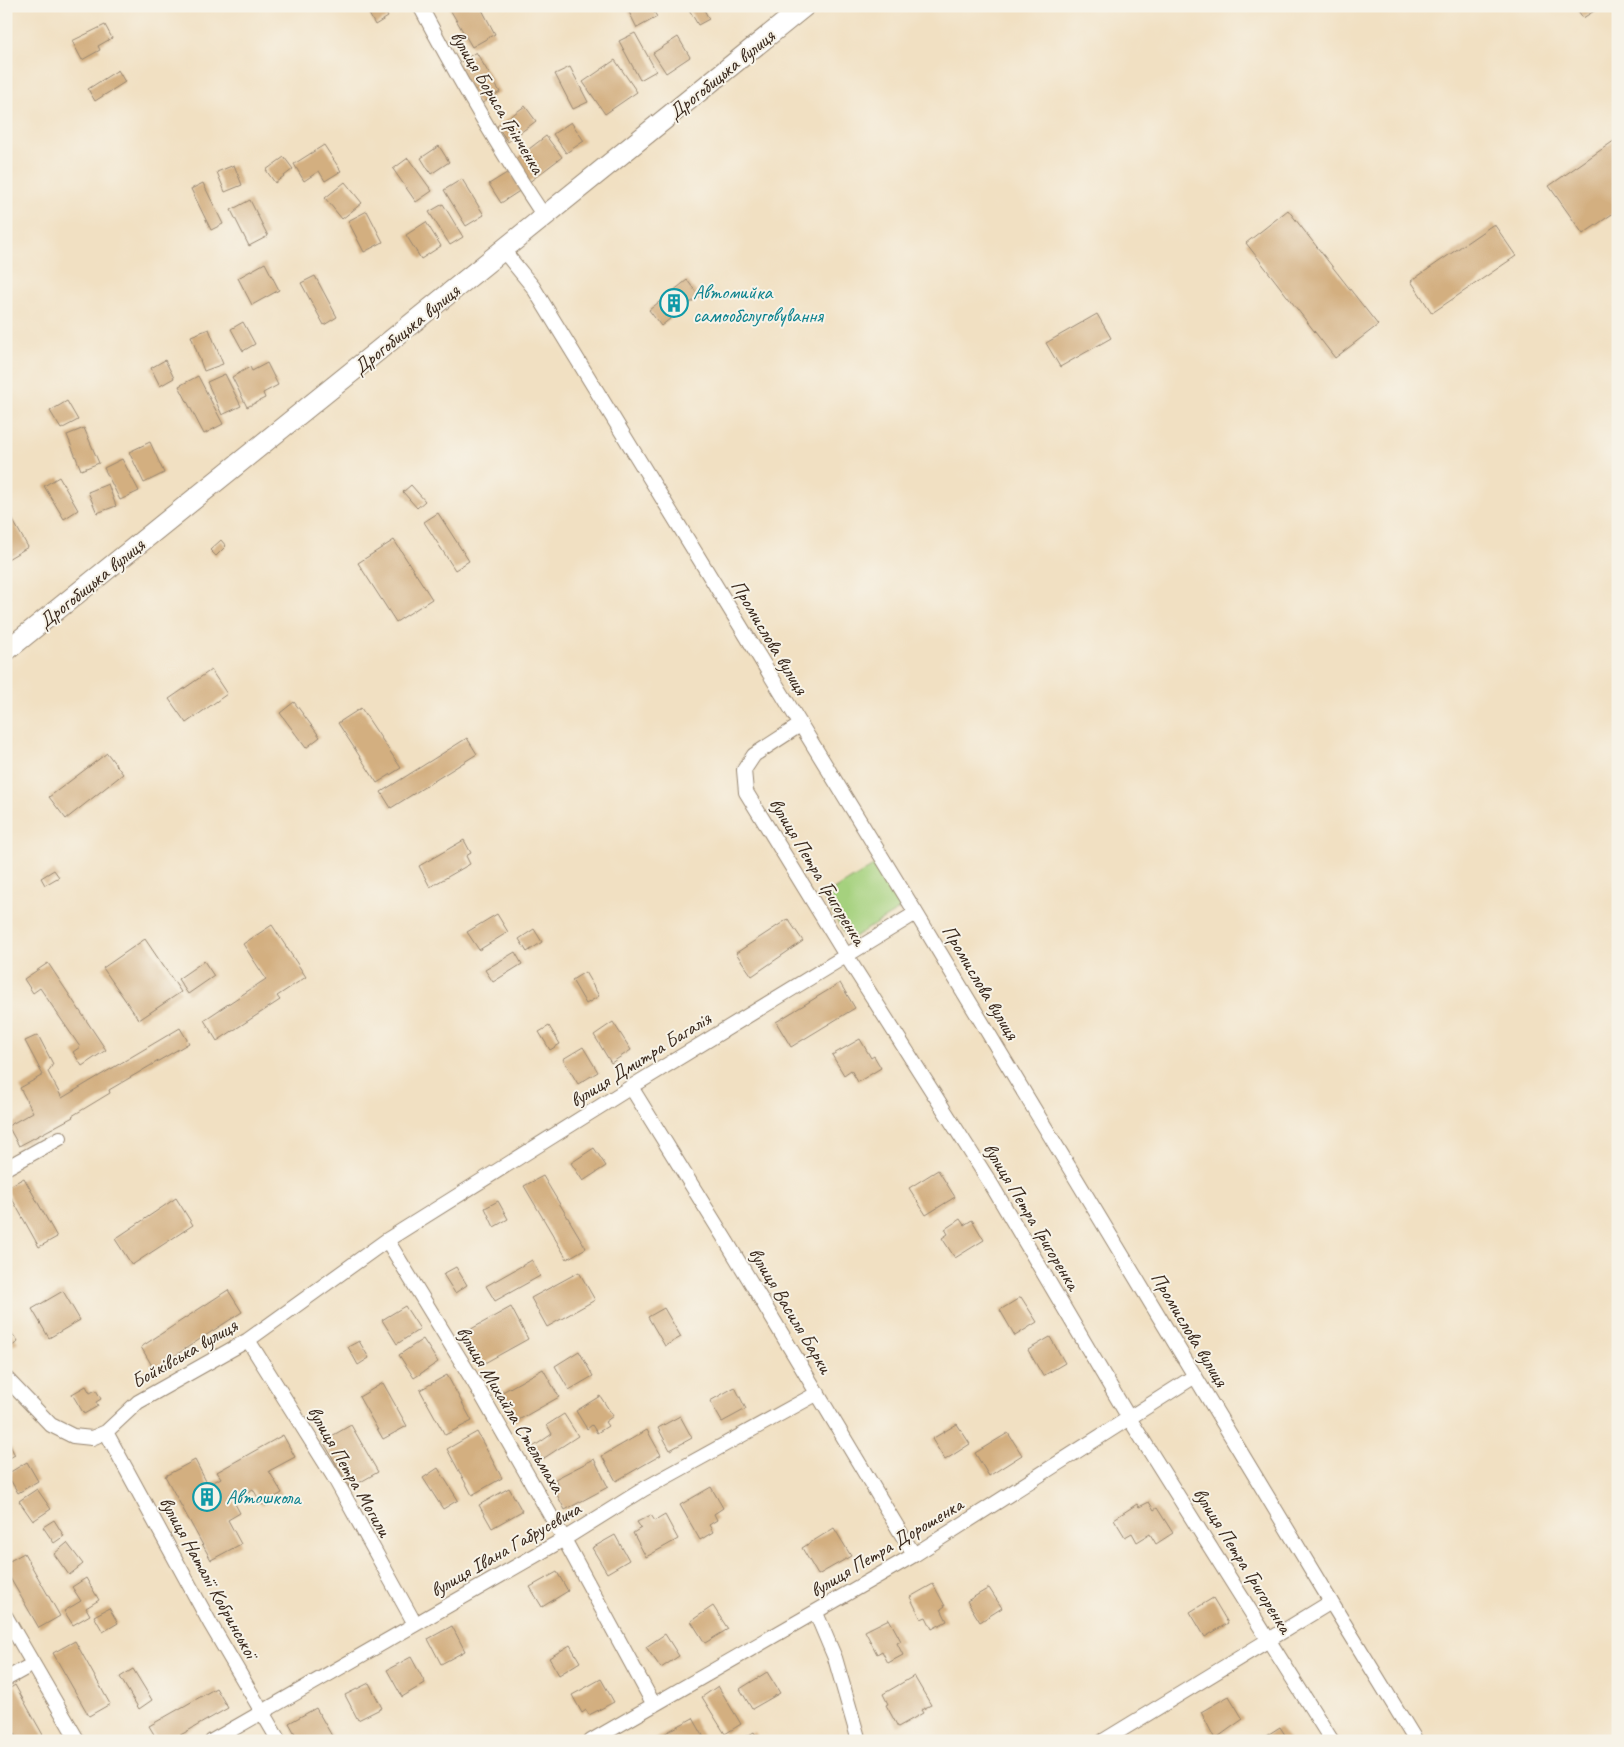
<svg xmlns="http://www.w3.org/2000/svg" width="1624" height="1747" font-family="Caveat,sans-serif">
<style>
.green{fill:#a5d17e;stroke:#707e4e}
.building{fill:#d3af80}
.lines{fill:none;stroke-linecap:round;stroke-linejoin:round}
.street-casing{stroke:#968570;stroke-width:16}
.secondary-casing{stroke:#968570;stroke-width:22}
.street{stroke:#fff;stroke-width:14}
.secondary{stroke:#fff;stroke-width:20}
.labels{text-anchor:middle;stroke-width:4;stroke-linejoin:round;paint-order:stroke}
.street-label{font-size:20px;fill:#3b2a1e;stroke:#f7f3e8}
.culture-label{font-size:20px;fill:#0d838f;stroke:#f7f3e8;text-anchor:start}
</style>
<rect width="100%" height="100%" fill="#f7f3e8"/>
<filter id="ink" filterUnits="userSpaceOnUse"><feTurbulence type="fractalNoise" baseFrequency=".02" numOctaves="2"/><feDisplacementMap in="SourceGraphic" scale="10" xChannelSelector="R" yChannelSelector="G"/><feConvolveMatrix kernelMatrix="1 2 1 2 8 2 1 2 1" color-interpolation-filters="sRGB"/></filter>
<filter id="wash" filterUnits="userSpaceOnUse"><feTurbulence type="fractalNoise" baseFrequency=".0096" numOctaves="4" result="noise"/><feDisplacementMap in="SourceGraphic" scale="20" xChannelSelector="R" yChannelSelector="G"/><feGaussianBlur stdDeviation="1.12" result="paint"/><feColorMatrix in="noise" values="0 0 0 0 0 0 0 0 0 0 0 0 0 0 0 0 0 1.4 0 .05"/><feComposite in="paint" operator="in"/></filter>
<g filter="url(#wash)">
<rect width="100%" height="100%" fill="#f1e0c2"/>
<!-- green -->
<path class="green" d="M875,865L902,908L849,940L822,897Z"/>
<g id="blocks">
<!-- building -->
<path class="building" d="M365,6H382L388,17L375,25Z
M448,6H480L495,34L472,47Z
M626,6H651L657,17L637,28Z
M687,6H702L709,19L698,25Z
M1575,6H1597L1599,8L1583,18Z
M105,25L112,38L98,46L100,50L82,60L72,41Z
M635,33L656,71L640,80L619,41Z
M678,37L690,57L666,73L653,53Z
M476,52L500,92L479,105L455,66Z
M615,60L637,92L605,114L583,82Z
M570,67L588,102L573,109L555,74Z
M118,70L125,82L95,101L88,89Z
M525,106L536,121L508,142L497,126Z
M571,122L584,141L566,153L553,134Z
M546,136L562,157L528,183L512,162Z
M1618,138V210L1583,234L1549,186Z
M324,145L341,171L325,181L319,171L304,181L294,164Z
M439,146L449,162L431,174L421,158Z
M284,157L293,169L275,183L266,170Z
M408,158L432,191L416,202L393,169Z
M234,165L242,185L225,192L217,172Z
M510,171L521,190L501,203L489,184Z
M462,179L484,215L466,226L444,190Z
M345,182L362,203L342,219L325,198Z
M203,183L223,224L211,230L191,189Z
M250,200L268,236L249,246L231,210Z
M443,204L463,237L450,245L429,212Z
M1288,210L1378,325L1335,358L1246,243Z
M367,211L383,242L364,252L348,221Z
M426,222L441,246L421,259L406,235Z
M1494,224L1516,256L1432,313L1411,281Z
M265,263L279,290L252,305L238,278Z
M315,276L337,317L324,325L301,283Z
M687,280L699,296L661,326L649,310Z
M1097,314L1111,338L1060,367L1046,343Z
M243,322L255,344L243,351L231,329Z
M209,329L223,364L204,371L191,336Z
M165,360L174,378L160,386L151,368Z
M267,363L278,385L263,393L265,398L247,407L232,377L250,367L252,371Z
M225,374L241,406L222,415L207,382Z
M198,376L223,424L204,434L179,386Z
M67,401L78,420L61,429L50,411Z
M84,428L99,463L81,470L67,435Z
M150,442L164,473L144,483L129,452Z
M122,459L139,491L120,500L104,468Z
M59,477L78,510L64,519L44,486Z
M108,484L116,506L97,513L88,492Z
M411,485L425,501L417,508L403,492Z
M438,513L469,561L455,570L424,522Z
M11,517L28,547L6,560V519Z
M221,540L226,546L216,556L210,550Z
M394,540L432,599L396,622L358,563Z
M6,592L11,602L6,604Z
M211,670L227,694L186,723L169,699Z
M294,702L320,737L306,748L280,713Z
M361,708L401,768L377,783L338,723Z
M467,738L477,754L391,808L381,792Z
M107,753L123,774L66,819L49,797Z
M464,840L471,853L466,856L470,864L430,887L419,866Z
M54,870L59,877L45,885L41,878Z
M497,914L508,932L479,950L467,932Z
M788,919L803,941L752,976L736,953Z
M272,925L306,977L277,996L280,1000L217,1041L204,1020L266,979L243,944Z
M534,929L542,942L527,952L519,939Z
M145,939L181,992L139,1020L103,968Z
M515,952L522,964L493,982L485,970Z
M204,961L214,976L188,994L178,979Z
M48,963L106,1050L82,1066L73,1052L80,1047L40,988L33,993L24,979Z
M585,972L599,996L586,1004L572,980Z
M840,983L855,1008L791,1047L776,1022Z
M613,1022L631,1050L611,1063L594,1035Z
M549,1026L560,1044L550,1050L539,1032Z
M180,1028L189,1043L109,1090L110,1093L72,1116L73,1117L19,1146L8,1126L33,1112L20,1088L43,1075L25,1041L38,1035L53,1064L48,1072L62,1098Z
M860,1039L871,1058L874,1056L881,1068L858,1082L851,1070L844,1075L832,1055Z
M583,1047L598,1072L578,1084L563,1059Z
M594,1148L606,1166L583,1181L571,1163Z
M938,1170L955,1197L926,1215L909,1188Z
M543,1176L586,1248L567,1259L524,1186Z
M24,1178L57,1237L39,1247L6,1188Z
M176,1198L193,1225L132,1265L115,1239Z
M498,1201L508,1219L494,1227L485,1208Z
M960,1219L964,1225L972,1220L984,1240L955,1258L942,1238L948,1234L945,1229Z
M532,1260L540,1276L495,1301L486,1286Z
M456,1267L467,1285L455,1293L443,1274Z
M579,1272L595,1300L547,1327L531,1298Z
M228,1290L242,1312L154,1369L141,1347Z
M63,1291L80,1320L49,1338L32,1309Z
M1021,1297L1037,1322L1015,1336L1000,1310Z
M405,1306L420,1329L397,1344L382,1320Z
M511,1307L528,1339L481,1365L464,1333Z
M664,1308L681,1337L665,1346L648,1317Z
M6,1325L18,1342L6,1350Z
M1050,1337L1065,1363L1043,1376L1028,1350Z
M423,1339L438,1362L414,1378L399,1355Z
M359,1341L369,1358L358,1365L348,1347Z
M579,1351L593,1376L569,1390L555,1366Z
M543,1369L559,1397L515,1422L499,1394Z
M447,1375L472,1421L445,1435L420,1390Z
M383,1383L407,1426L383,1439L359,1397Z
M86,1386L90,1393L96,1390L101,1399L96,1402L98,1406L84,1414L72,1394Z
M735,1387L746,1409L722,1422L710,1401Z
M600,1396L613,1416L605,1422L608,1426L597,1433L592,1425L587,1429L576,1411Z
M564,1414L578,1436L541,1460L533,1447L552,1434L547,1425Z
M680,1416L692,1438L670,1450L658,1428Z
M957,1424L970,1444L945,1460L932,1439Z
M351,1425L378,1472L350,1488L323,1441Z
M647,1430L661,1455L616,1481L602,1456Z
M477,1432L502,1478L472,1495L447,1449Z
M1008,1433L1022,1455L989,1476L975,1453Z
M283,1435L295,1457L269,1471L282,1493L262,1505L253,1489L233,1500L240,1513L228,1520L241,1544L211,1560L165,1476L195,1460L208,1485L221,1478L217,1472Z
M6,1438L15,1455L6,1460Z
M594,1459L608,1487L565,1510L554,1489L559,1486L555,1479Z
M27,1462L38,1481L18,1493L7,1474Z
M438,1468L458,1500L443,1509L423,1478Z
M711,1487L723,1508L714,1514L717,1520L709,1525L713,1532L700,1540L680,1505Z
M509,1488L522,1511L492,1528L479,1505Z
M37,1489L51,1509L33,1521L19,1501Z
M1149,1502L1154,1510L1157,1508L1173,1533L1156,1544L1150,1534L1137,1542L1132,1533L1125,1537L1114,1519L1137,1504L1139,1507Z
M651,1515L655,1521L665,1515L678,1539L646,1557L633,1533L641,1528L637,1522Z
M54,1520L64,1536L54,1543L43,1527Z
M834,1528L851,1556L818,1575L802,1548Z
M615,1535L629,1560L607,1573L592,1548Z
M67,1543L83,1564L69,1575L54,1554Z
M24,1553L60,1616L39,1628L6,1571V1563Z
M557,1572L568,1591L542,1607L530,1587Z
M86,1578L99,1600L86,1608L90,1615L73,1625L64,1611L81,1601L72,1587Z
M933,1584L945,1606L941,1609L947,1621L932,1629L926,1617L921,1619L910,1597Z
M989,1588L1002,1608L980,1622L967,1601Z
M1213,1598L1228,1623L1205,1637L1190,1612Z
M713,1606L728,1629L705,1643L691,1621Z
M109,1608L118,1623L103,1632L94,1616Z
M889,1619L901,1641L897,1643L903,1655L888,1663L882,1651L877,1654L865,1631Z
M452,1626L465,1651L441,1664L428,1639Z
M665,1634L679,1656L661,1668L646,1647Z
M75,1641L110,1704L89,1716L53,1653Z
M570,1645L580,1662L559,1675L549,1658Z
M411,1657L425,1683L402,1697L387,1670Z
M133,1669L152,1700L139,1709L120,1677Z
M767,1672L780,1693L752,1709L740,1689Z
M914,1676L931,1705L921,1710L923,1713L898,1727L886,1705L888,1704L883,1694Z
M601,1679L614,1702L589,1715L586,1710L582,1713L572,1695Z
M369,1683L382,1708L358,1720L345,1695Z
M15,1685L43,1735L34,1741H19L8,1722L6,1723V1691Z
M718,1686L741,1724L725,1734L702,1697Z
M216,1688L228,1708L170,1741H158L149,1726Z
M1229,1696L1243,1719L1215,1739L1201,1712Z
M316,1708L332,1736L324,1741H299L289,1723Z
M693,1718L706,1741H651L671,1730Z
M1280,1727L1289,1741H1258Z
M754,1732L759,1741H739Z"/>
</g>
</g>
<g filter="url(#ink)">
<use href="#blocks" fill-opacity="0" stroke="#968570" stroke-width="1"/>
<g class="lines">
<defs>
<path id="street" d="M420,6C458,78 499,149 544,216
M503,250L533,287L916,913L1331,1602L1416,1741
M800,725L754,755L744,770L746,792L847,957L991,1184L1129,1418L1332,1741
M631,1087L728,1244L914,1555
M6,1168L60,1138
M387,1240L477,1387L564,1539L654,1705
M248,1340L334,1477L415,1624
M6,1378L51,1425L73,1436L92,1438L106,1432L138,1402L248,1340L387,1240L631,1087L916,913
M106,1432L210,1623L279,1741
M816,1613L835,1658L859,1741
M6,1617L78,1741
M6,1679L33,1664
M212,1741L564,1539L644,1489L818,1393
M591,1741L914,1555L1195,1376
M1103,1741L1331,1602"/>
<path id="secondary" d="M6,651L805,6"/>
</defs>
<!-- street casing -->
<use href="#street" class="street-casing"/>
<!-- secondary casing -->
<use href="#secondary" class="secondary-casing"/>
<!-- street -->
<use href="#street" class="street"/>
<!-- secondary -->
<use href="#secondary" class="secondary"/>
</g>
</g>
<!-- icons -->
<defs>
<symbol id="building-ring" viewBox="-11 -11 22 22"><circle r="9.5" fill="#f7f3e8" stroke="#0f9aa8" stroke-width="1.5"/><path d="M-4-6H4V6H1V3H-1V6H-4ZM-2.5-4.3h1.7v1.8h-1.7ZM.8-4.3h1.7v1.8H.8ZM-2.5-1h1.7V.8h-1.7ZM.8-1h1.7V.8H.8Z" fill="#0f9aa8"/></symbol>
</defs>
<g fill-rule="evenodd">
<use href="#building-ring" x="658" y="287" width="32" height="32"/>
<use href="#building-ring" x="191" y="1481" width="32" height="32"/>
</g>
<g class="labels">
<!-- street labels -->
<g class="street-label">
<text transform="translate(721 74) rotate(-39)" y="7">Дрогобицька вулиця</text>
<text transform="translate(498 102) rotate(59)" y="7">вулиця Бориса Грінченка</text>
<text transform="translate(406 329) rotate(-39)" y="7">Дрогобицька вулиця</text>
<text transform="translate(91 583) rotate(-39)" y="7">Дрогобицька вулиця</text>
<text transform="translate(770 637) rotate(59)" y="7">Промислова вулиця</text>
<text transform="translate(818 871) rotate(59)" y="7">вулиця Петра Григоренка</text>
<text transform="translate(981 982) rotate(59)" y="7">Промислова вулиця</text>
<text transform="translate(640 1059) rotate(-32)" y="7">вулиця Дмитра Багалія</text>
<text transform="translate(1032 1216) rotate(59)" y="7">вулиця Петра Григоренка</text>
<text transform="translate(791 1310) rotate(59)" y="7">вулиця Василя Барки</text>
<text transform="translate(1190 1329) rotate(59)" y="7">Промислова вулиця</text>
<text transform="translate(184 1353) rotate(-30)" y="7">Бойківська вулиця</text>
<text transform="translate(511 1409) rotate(59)" y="7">вулиця Михайла Стельмаха</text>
<text transform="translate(350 1471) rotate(60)" y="7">вулиця Петра Могили</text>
<text transform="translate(886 1547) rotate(-31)" y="7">вулиця Петра Дорошенка</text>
<text transform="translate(505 1549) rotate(-30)" y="7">вулиця Івана Габрусевича</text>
<text transform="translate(1243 1560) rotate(58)" y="7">вулиця Петра Григоренка</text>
<text transform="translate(209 1577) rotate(61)" y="7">вулиця Наталії Кобринської</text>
</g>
<!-- culture labels -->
<g class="culture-label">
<text x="693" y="299">Автомийка<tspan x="693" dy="23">самообслуговування</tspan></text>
<text x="226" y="1504">Автошкола</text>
</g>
</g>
<!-- margin -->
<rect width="1624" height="1747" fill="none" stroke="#f7f3e8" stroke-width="25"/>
</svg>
